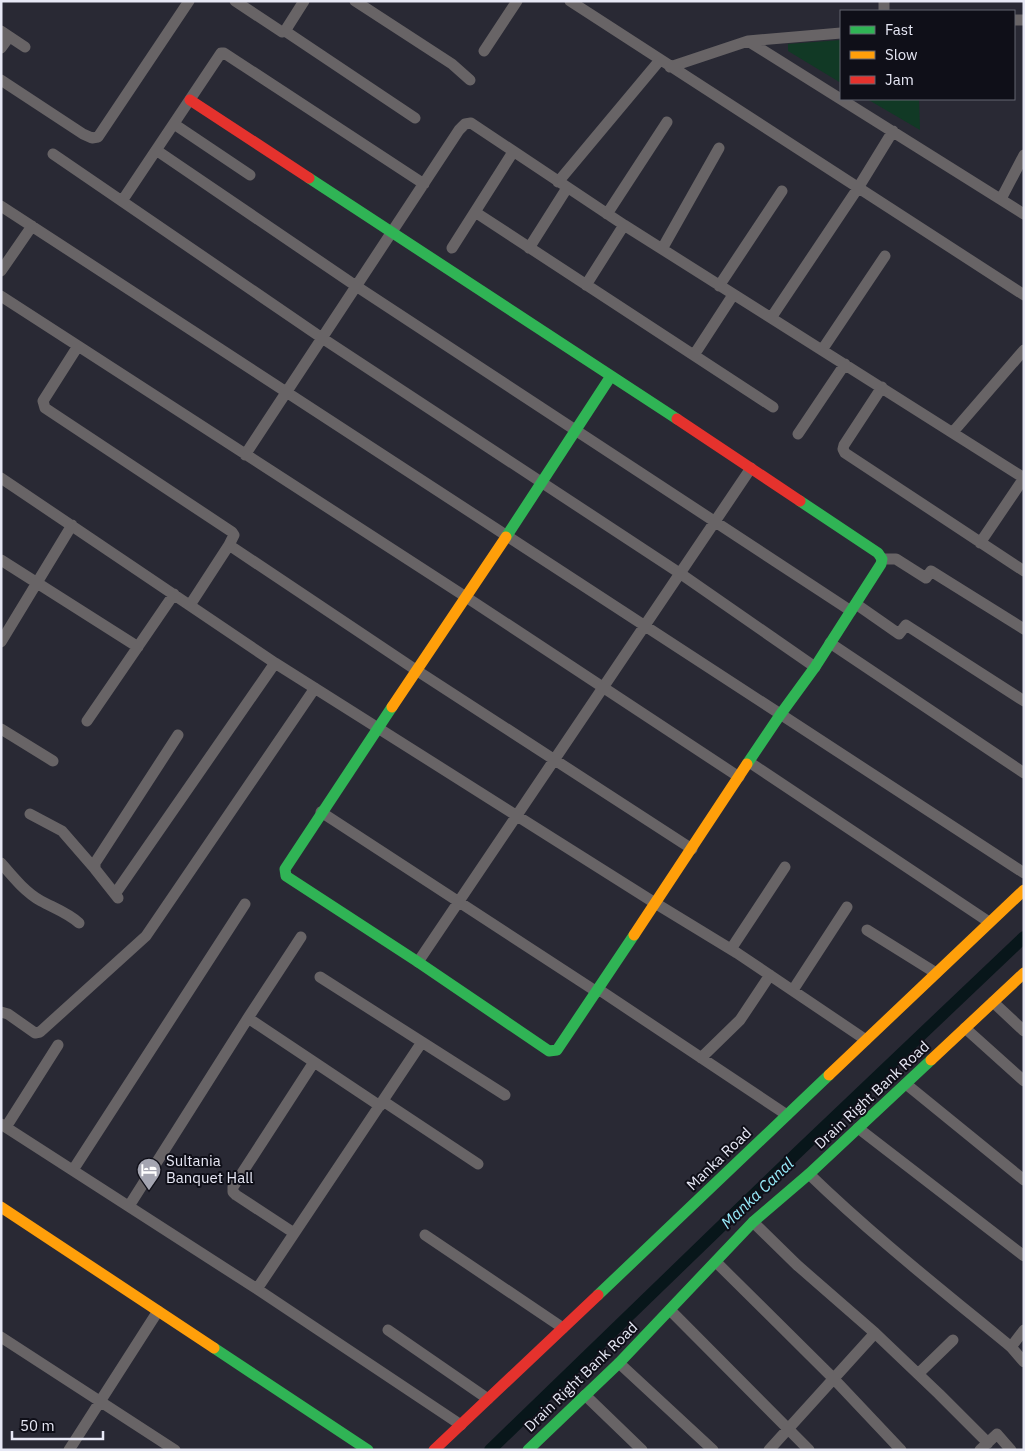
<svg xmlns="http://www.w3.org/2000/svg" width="1025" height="1451" font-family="'IBM Plex Sans',sans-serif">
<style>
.green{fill:#113925}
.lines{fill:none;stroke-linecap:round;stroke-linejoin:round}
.canal{stroke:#08161a;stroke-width:12}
.street{stroke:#686466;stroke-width:11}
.fast{stroke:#30b455;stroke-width:11}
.slow{stroke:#ff9f0a;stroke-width:11}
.jam{stroke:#e5322d;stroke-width:11}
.labels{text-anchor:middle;stroke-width:4;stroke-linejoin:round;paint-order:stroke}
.street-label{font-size:15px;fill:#e7e8f5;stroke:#0f0f18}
.poi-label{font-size:15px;fill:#e7e8f5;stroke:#0f0f18;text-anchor:start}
.water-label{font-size:16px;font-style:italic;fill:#97ecfb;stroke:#0f0f18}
</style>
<rect width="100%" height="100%" fill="#292934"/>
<!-- green -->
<path class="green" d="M841,40V83L788,51V44Z
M867,99H919L920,130Z"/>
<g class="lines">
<!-- canal -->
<path class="canal" d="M490,1450L799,1151L1024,937"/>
<!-- street -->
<path class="street" d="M235,1L282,32L285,31L304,1
M355,1L452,64L470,80
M570,1L1024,295
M884,11V1
M1014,20H1024
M1,31L25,47
M285,31L415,118
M748,41L1024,214
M1,48L9,37
M484,51L517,1
M670,67L748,41L841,33
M1,80L83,134L92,138L98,137L189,1
M174,124L250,175
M156,150L356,286L851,611
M53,154L322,338L681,574L815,667
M558,182L660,60
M1001,199L1024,155
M122,201L221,53H224L424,184
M1,206L1024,873
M475,212L773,407
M607,214L667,122
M452,248L513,152
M529,248L567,188
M662,249L719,148
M1,271L32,226
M586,285L624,225
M719,286L782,191
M1,296L466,597L739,777
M771,318L858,188L893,131
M78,346L43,401L45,408L232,532L234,535L229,545L190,605
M822,350L885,256
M694,355L733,295
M882,387L844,445L843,449L845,453L1024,571
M953,432L1024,350
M798,434L845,364
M245,455L459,130L465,124L471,123L624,225L1024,478
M1,478L275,663L655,903L737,953L866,1040
M980,543L1024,478
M229,545L416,670L692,849
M882,559H896L926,578L931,571L1024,629
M1,560L138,647
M856,604L899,634L906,625L1024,701
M1,642L72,525
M830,643L1024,773
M87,721L174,594
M1,729L53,761
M749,762L989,922
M321,812L597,992
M30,814L62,831L95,869
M1,863C13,877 25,892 41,901C54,908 68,913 79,923
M115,894L275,663
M118,898L95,869V863L178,735
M867,930L936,973
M731,949L785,867
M418,962L751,468
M320,977L505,1095
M598,989L787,1115
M793,990L847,907
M993,1002L1024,1031
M1,1012L8,1014L35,1033L40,1032L146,936L315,688
M248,1018L380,1106
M965,1028L1024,1081
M701,1058L740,1020L770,975
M906,1084L1024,1180
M383,1101L478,1164
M1,1124L257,1289L461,1425
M6,1127L58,1045
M858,1128L1024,1256
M73,1170L245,904
M809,1174C873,1236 943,1291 1011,1347L1024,1362
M129,1206L248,1018L301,937
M753,1222L797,1265L875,1333L939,1394L988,1443
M294,1233L236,1195L233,1192V1187L314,1062
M425,1235L563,1328
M716,1262L833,1378L901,1450
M257,1289L422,1042
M670,1310L809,1450
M388,1330L488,1399
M1,1337L175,1450
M1011,1347L1024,1330
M619,1363L713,1450
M918,1374L953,1340
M585,1395L642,1450
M69,1450L158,1311
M769,1450L875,1333
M980,1450L997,1434L1011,1450"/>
<!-- fast -->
<path class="fast" d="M309,178L677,419
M506,537L611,376
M392,707L285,869L286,876L418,962L549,1051L557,1050L634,935
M747,764L780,715L815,667L881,564L882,559L878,553L800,501
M598,1295L829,1075
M214,1348L368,1450
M528,1450L619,1363L753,1222L809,1174L931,1060"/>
<!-- slow -->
<path class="slow" d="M392,707L506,537
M634,935L747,764
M931,1060L1024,973
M829,1075L1024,890
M1,1207L214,1348"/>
<!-- jam -->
<path class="jam" d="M190,100L309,178
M677,419L800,501
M434,1450L598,1295"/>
</g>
<!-- icons -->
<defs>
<symbol id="hotel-pin" viewBox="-11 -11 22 30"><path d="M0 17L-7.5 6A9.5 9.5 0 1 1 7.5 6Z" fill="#a4a5b1" stroke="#0f0f18"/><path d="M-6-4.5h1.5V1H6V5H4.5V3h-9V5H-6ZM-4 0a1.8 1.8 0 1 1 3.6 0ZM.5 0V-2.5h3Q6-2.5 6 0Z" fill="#fff"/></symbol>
</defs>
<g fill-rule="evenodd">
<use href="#hotel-pin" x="135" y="1156" width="28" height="38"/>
</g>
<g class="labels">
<!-- street labels -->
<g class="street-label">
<text transform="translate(872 1095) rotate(-43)" y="5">Drain Right Bank Road</text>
<text transform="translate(719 1159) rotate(-44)" y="5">Manka Road</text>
<text transform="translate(581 1377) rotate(-44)" y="5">Drain Right Bank Road</text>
</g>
<!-- poi labels -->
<g class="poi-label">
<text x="166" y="1166">Sultania<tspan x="166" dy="17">Banquet Hall</tspan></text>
</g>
<!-- water labels -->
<g class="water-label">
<text transform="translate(757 1193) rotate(-44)" y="6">Manka Canal</text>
</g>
</g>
<!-- border -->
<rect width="1025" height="1451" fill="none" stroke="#e7e8f5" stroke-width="5"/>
<!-- legend -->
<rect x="840" y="10" width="175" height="90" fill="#0f0f18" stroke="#656670"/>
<rect x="850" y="26" width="25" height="8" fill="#30b455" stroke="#656670"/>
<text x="885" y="35" font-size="15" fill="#e7e8f5">Fast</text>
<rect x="850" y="51" width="25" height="8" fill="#ff9f0a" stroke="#656670"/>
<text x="885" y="60" font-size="15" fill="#e7e8f5">Slow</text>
<rect x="850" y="76" width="25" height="8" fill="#e5322d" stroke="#656670"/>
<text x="885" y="85" font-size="15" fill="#e7e8f5">Jam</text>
<!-- scale -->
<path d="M12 1431v8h91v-8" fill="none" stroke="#e7e8f5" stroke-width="2.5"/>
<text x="20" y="1431" font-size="15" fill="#e7e8f5" stroke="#0f0f18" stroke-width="4" paint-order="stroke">50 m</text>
</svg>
